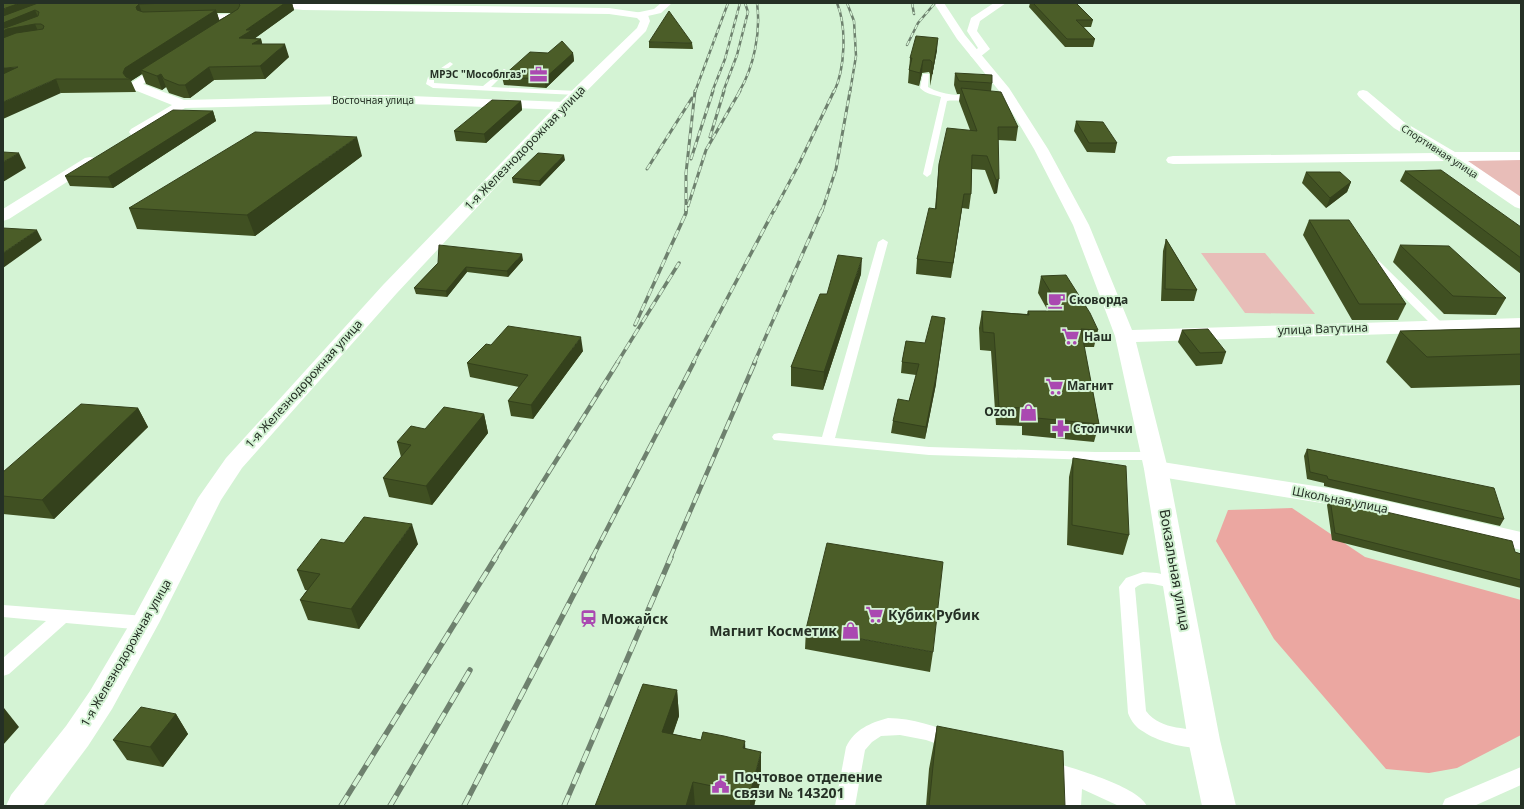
<svg xmlns="http://www.w3.org/2000/svg" width="1524" height="809" font-family="'Noto Sans',sans-serif">
<style>
.green{fill:#e8bdb8}
.forest{fill:#eba7a1}
.lines{fill:none;stroke-linecap:round;stroke-linejoin:round}
.lane{fill:#fff;fill-rule:evenodd}
.street{fill:#fff;fill-rule:evenodd}
.secondary{fill:#fff;fill-rule:evenodd}
.rail-far4-casing{stroke:#6e816e;stroke-width:2.5}
.rail-far3-casing{stroke:#6e816e;stroke-width:3}
.rail-far2-casing{stroke:#6e816e;stroke-width:3.5}
.rail-far1-casing{stroke:#6e816e;stroke-width:4.5}
.rail-casing{stroke:#6e816e;stroke-width:5.5}
.rail-far4{stroke:#d4f3d4;stroke-width:1.5;stroke-dasharray:4.5;stroke-linecap:butt}
.rail-far3{stroke:#d4f3d4;stroke-width:2;stroke-dasharray:6;stroke-linecap:butt}
.rail-far2{stroke:#d4f3d4;stroke-width:2.5;stroke-dasharray:8;stroke-linecap:butt}
.rail-far1{stroke:#d4f3d4;stroke-width:3;stroke-dasharray:10;stroke-linecap:butt}
.rail{stroke:#d4f3d4;stroke-width:4;stroke-dasharray:12;stroke-linecap:butt}
.wall{fill:#405022;fill-rule:evenodd}
.shaded-wall{fill:#34411c}
.building{fill:#4b5d28;stroke:#34411c}
.labels{text-anchor:middle;stroke-width:4;stroke-linejoin:round;paint-order:stroke}
.far-poi-label{font-size:10px;font-weight:bold;fill:#253025;stroke:#d4f3d4;text-anchor:end}
.far-street-label{font-size:10px;fill:#253025;stroke:#d4f3d4}
.street-label{font-size:12px;fill:#253025;stroke:#d4f3d4}
.poi-label{font-size:12px;font-weight:bold;fill:#253025;stroke:#d4f3d4;text-anchor:start}
.near-street-label{font-size:14px;fill:#253025;stroke:#d4f3d4}
.near-poi-label{font-size:14px;font-weight:bold;fill:#253025;stroke:#d4f3d4;text-anchor:start}
</style>
<rect width="100%" height="100%" fill="#d4f3d4"/>
<!-- green -->
<path class="green" d="M1521,159V198L1466,160Z
M1201,253H1265L1315,314L1245,313Z"/>
<!-- forest -->
<path class="forest" d="M1292,508L1365,557L1521,600V735L1457,768L1429,773L1386,769L1274,639L1216,541L1228,510Z"/>
<g class="lines">
<!-- lane -->
<path class="lane" d="M450,62L453,64L452,65L434,80V83L483,86L504,69L508,71L506,72L491,87L577,91L581,93L577,95L433,88L426,84L428,77Z
M923,74H929L928,87C944,96 959,95 977,96L981,98C974,104 957,99 947,101L931,174L927,177L923,174L941,97C934,95 926,94 920,88Z
M883,239L888,242L835,438L929,447L1095,452H1153L1158,453L1160,456L1158,459L1153,460H1095L929,455L774,440L772,437L774,434L779,433L822,437L878,242Z
M1375,260L1379,261L1443,324L1445,326L1443,328H1435L1371,265L1370,263Z
M1143,572L1157,573L1183,579L1185,583L1183,587C1168,592 1147,576 1135,588L1146,711C1162,732 1189,726 1211,734L1214,740L1211,746C1195,752 1158,742 1144,732C1136,728 1131,721 1128,713L1119,587L1126,578Z
M3,605L145,616L151,618L153,623L151,628L145,630L66,623L9,674L3,676V658L46,621L3,617Z
M888,718C913,718 936,727 959,735L962,741L959,747L952,749L926,740L900,735L881,736L872,742L865,750L855,806H835L846,747C855,729 870,723 888,718Z
M1048,761C1070,767 1138,786 1147,806H1119L1082,789L1081,806H1061L1062,783L1041,776L1038,770L1041,764Z
M1521,767V785L1474,806H1442L1445,799Z"/>
<!-- street -->
<path class="street" d="M661,3H672L661,13L639,18L634,15L635,13L654,9Z
M994,3H1006L980,21L977,31L990,49L980,57H972L970,55L978,48L967,31L971,18Z
M237,14L241,15L242,17L241,19L222,30L217,27L225,20L189,21L184,18L189,15Z
M169,59L173,60L175,62L173,64L143,84L184,100L386,95L564,102L569,103L570,106L569,109L564,110L386,103L185,108L141,135L136,136L131,135L129,132L131,129L172,105L132,89L130,86L131,83L165,60Z
M1363,90L1367,91L1404,122L1455,152H1521V160L1468,161L1521,197V209L1515,207L1448,161L1173,164L1168,163L1166,160L1168,157L1173,156L1435,153L1394,128L1359,97L1357,94L1359,91Z
M90,157L95,158L97,161L95,164L9,219L3,221V209L85,158Z
M1156,461L1334,489L1521,532V550L1334,505L1148,475L1144,469L1148,463Z"/>
<!-- secondary -->
<path class="secondary" d="M262,3L609,8L643,13L648,15L650,21L646,31L569,109L397,293L242,468L221,500L159,623L112,709L88,746L43,806H6L11,795L66,726L90,691L135,615L198,498L226,458L383,285L559,103L637,28L640,21L637,18L609,14L303,10L267,6Z
M934,3H944L965,35L1009,88L1048,149L1089,225L1132,330L1521,318V330L1136,342L1168,469L1220,740L1236,806H1202L1188,740L1144,469L1115,336L1073,225L1034,149L1000,92L957,39Z"/>
<defs>
<path id="rail-far4" d="M847,3L854,21L856,56L850,92
M912,3L914,14
M907,45L918,23L935,3
M695,92L728,3
M712,92L725,59L740,3
M723,92L737,55L748,12L745,3
M739,92C754,67 761,32 757,3
M834,92C845,69 847,27 837,3"/>
<path id="rail-far3" d="M710,137L724,91
M691,159L713,91
M647,169L692,98
M688,206L706,150L740,91
M686,211V173L695,91
M774,211L798,166L834,91
M822,211L836,169L850,91"/>
<path id="rail-far2" d="M635,325L686,213V210
M617,363L679,263
M693,363L774,210
M754,363L822,210"/>
<path id="rail-far1" d="M495,558L618,362
M592,558L694,362
M670,558L755,362"/>
<path id="rail" d="M341,806L496,557
M390,806L470,670
M464,806L593,557
M564,806L671,557"/>
</defs>
<!-- rail-far4 casing -->
<use href="#rail-far4" class="rail-far4-casing"/>
<!-- rail-far3 casing -->
<use href="#rail-far3" class="rail-far3-casing"/>
<!-- rail-far2 casing -->
<use href="#rail-far2" class="rail-far2-casing"/>
<!-- rail-far1 casing -->
<use href="#rail-far1" class="rail-far1-casing"/>
<!-- rail casing -->
<use href="#rail" class="rail-casing"/>
<!-- rail-far4 -->
<use href="#rail-far4" class="rail-far4"/>
<!-- rail-far3 -->
<use href="#rail-far3" class="rail-far3"/>
<!-- rail-far2 -->
<use href="#rail-far2" class="rail-far2"/>
<!-- rail-far1 -->
<use href="#rail-far1" class="rail-far1"/>
<!-- rail -->
<use href="#rail" class="rail"/>
</g>
<!-- wall -->
<path class="wall" d="M3,3H292L294,10L255,38L261,39L262,44L289,57L265,79L214,80L190,98H184L169,93L166,87L162,90L146,84L142,74L131,81L136,92L61,93ZM217,13H232L219,20Z
M1030,3H1076L1093,20L1091,27H1084L1095,39L1093,47H1065L1029,7Z
M649,42L692,43L693,49L649,48Z
M937,50L930,86V74L929,72L922,73L919,86L908,83L910,58Z
M548,53H573L574,61L546,88L504,85L502,77Z
M955,73L992,83L991,91L1018,127L1016,141L998,140L997,193L994,194L985,170L972,169L971,194L969,209L962,208L951,278L916,274L917,259L935,208L939,164L970,130L959,101L960,94H957L954,85Z
M521,101L522,110L486,143L456,141L454,131Z
M213,111L216,121L113,188L70,186L65,176Z
M1076,121L1117,143L1115,153L1087,152L1074,131Z
M362,156L255,236L137,229L129,208Z
M565,160L540,186L513,183L512,178Z
M1405,171L1521,227V274L1400,181Z
M1306,172L1351,182L1347,192L1326,208L1302,183Z
M1309,220L1406,304L1398,320H1352L1303,235Z
M1166,239L1197,290L1194,301H1161L1163,251Z
M1400,245L1506,298L1496,315L1444,314L1393,262Z
M523,260L508,277L467,272L447,297L416,294L414,288L438,263Z
M861,274L823,390L791,386V367L827,294Z
M1041,276L1098,330L1094,347H1084L1099,424L1094,442L1022,435V426L996,425L991,351L980,350L979,328L982,311L1027,314L1028,311H1048L1038,293Z
M1521,328V385L1411,388L1386,362L1400,331Z
M1182,330L1226,352L1222,364L1196,366L1178,342Z
M906,341L936,384L925,439L891,433L893,421L909,401L916,375L901,373L902,362Z
M491,345L583,351L533,419L511,416L508,401L519,387L470,377L467,363Z
M138,408L148,427L54,519L3,514V472Z
M484,414L488,433L432,505L389,497L383,478L401,457L397,442L425,429Z
M1307,449L1504,519L1500,526L1324,486V483L1307,479L1304,456Z
M1073,458L1129,535L1123,555L1067,545L1069,477Z
M1330,499L1521,554V588L1332,540L1327,505Z
M344,543L418,544L359,629L308,620L300,600L307,590H305L297,570Z
M806,629L933,652L930,672L805,649Z
M677,690L679,716L673,734L745,749L761,778L754,806H595Z
M176,714L188,734L163,767L127,760L113,740Z
M937,726L1065,806H926L929,769Z"/>
<!-- shaded-wall -->
<path class="shaded-wall" d="M20,3H57L35,10L40,22L35,24L40,36L3,45V9Z
M285,3H292L294,10L254,39H261L264,51L239,38L246,30Z
M139,4L143,16L141,18L136,7Z
M216,10L220,22L141,70L142,74L131,81V79H126L123,73L125,68Z
M938,38L937,50L930,86Z
M285,44L289,57L265,79L260,66Z
M573,53L574,61L546,88L544,79Z
M923,60L922,73L919,86L920,73Z
M18,67L3,82V68Z
M209,67L214,80L190,98L185,85Z
M161,74L166,87L162,90L157,76Z
M56,79L61,93L3,119V102Z
M521,101L522,110L486,143L484,134Z
M213,111L216,121L113,188L108,177Z
M357,137L362,156L255,236L247,215Z
M19,153L26,168L3,182V162Z
M564,155L565,160L540,186L539,181Z
M999,179L997,193L994,194L996,180Z
M1351,182L1347,192L1326,208L1330,198Z
M964,194L962,208L951,278L953,263Z
M37,230L42,240L3,268V253Z
M522,254L523,260L508,277L507,271Z
M862,258L861,274L823,390L824,372Z
M466,267L467,272L447,297L446,291Z
M945,318L936,384L925,439L926,427Z
M581,337L583,351L533,419L531,405Z
M138,408L148,427L54,519L42,500Z
M484,414L488,433L432,505L426,486Z
M412,524L418,544L359,629L351,609Z
M677,690L679,716L664,757L662,732Z
M4,708L19,727L3,745V709Z
M176,714L188,734L163,767L150,747Z
M745,741L746,766L743,748Z
M761,752V778L754,806H750V794Z
M693,782L695,806H686Z"/>
<!-- building -->
<path class="building" d="M3,3H20L3,9Z
M38,3H169L139,4L136,7L137,10L143,12L216,10L125,68L123,73L126,77L131,79H56L3,102V74L18,67L3,68V38L16,33L43,29L44,26L41,24H35L7,29L3,31V28H5L38,16L39,12L35,10L3,23V16Z
M238,3H285L246,30H252L239,38L261,39L252,44H285L260,66L209,67L185,85H179L164,79L161,74L157,76L141,70L238,9L240,5Z
M1033,3H1076L1093,20H1076L1095,39H1067Z
M669,11L692,43L649,42Z
M916,36L938,38L932,74V62L930,60H923L920,73L909,70L912,58H910Z
M562,41L573,53L544,79L502,77L530,52L548,53Z
M955,73L992,75V83L959,81Z
M961,88L1001,92L1018,127H998L999,179L996,180L987,156L972,155L971,194H964L953,263L917,259L929,208L936,209L939,164L947,128L977,131Z
M492,100L521,101L484,134L454,131Z
M173,110L213,111L108,177L65,176Z
M1076,121L1103,122L1117,143H1089Z
M255,132L357,137L247,215L129,208Z
M3,152L19,153L3,162Z
M538,153L564,155L539,181L512,178Z
M1441,170L1521,227V258L1405,171Z
M1306,172H1340L1351,182L1330,198Z
M1309,220H1349L1406,304H1359Z
M3,228L37,230L3,253Z
M1166,239L1197,290L1165,289Z
M439,245L522,254L507,271L466,267L446,291L414,288L438,263Z
M1400,245L1449,246L1506,298L1453,296Z
M838,255L862,258L824,372L791,367L820,294H827Z
M1066,275L1090,313L1098,330L1081,329L1099,424L1026,417L1025,408L999,407L994,333L983,332L982,311L1029,315L1028,311H1062L1041,276Z
M932,316L945,318L937,372L926,427L893,421L898,399L909,401L919,364L902,362L906,341L925,343Z
M508,326L581,337L531,405L508,401L528,375L467,363L486,344L491,345Z
M1521,328V354L1427,357L1400,331Z
M1208,329L1226,352L1200,353L1182,330Z
M81,404L138,408L42,500L3,496V472Z
M444,407L484,414L426,486L383,478L411,445L397,442L411,426L425,429Z
M1307,449L1494,488L1504,519L1328,479L1327,476L1310,472Z
M1073,458L1126,466L1129,535L1072,525Z
M1330,499L1512,541L1515,552L1521,554V580L1335,533Z
M364,517L412,524L351,609L300,600L320,574L297,570L321,539L344,543Z
M827,543L943,562L933,652L806,629Z
M643,684L677,690L662,732L701,740L703,732L724,736L745,741L743,748L761,752L750,794L693,782L686,806H595Z
M141,707L176,714L150,747L113,740Z
M937,726L1063,751L1065,806H929Z"/>
<!-- icons -->
<defs>
<symbol id="office-bare" viewBox="-9 -9 18 18"><path d="M-6-3h4V-5.5h4V-3h4V5H-6ZM-1-4.5V-3h2v-1.5ZM-6 0V1H6V0Z" fill="#aa49b1" stroke="#d4f3d4" stroke-width="2.5" paint-order="stroke"/></symbol>
<symbol id="cafe-bare" viewBox="-9 -9 18 18"><path d="M-5.5-4.5H6V0H3Q3 3.5 0 3.5H-2.5Q-5.5 3.5-5.5 0ZM3-3.2v2h1.7v-2ZM-6 4.5H4V6H-6Z" fill="#aa49b1" stroke="#d4f3d4" stroke-width="2.5" paint-order="stroke"/></symbol>
<symbol id="supermarket-bare" viewBox="-9 -9 18 18"><path d="M-6-5.5h2.5l.6 2H6L4.5 2H-2.5L-4.4-4H-6ZM-1.5 3.2a1.3 1.3 0 1 0 .1 0ZM3 3.2a1.3 1.3 0 1 0 .1 0Z" fill="#aa49b1" stroke="#d4f3d4" stroke-width="2.5" paint-order="stroke"/></symbol>
<symbol id="shop-bare" viewBox="-9 -9 18 18"><path d="M-5-2.5h2.3a2.7 3.5 0 0 1 5.4 0H5L5.5 6h-11ZM-1.5-2.5h3a1.5 2.3 0 0 0-3 0Z" fill="#aa49b1" stroke="#d4f3d4" stroke-width="2.5" paint-order="stroke"/></symbol>
<symbol id="pharmacy-bare" viewBox="-9 -9 18 18"><path d="M-2-6h4v4h4v4h-4v4h-4v-4h-4v-4h4Z" fill="#aa49b1" stroke="#d4f3d4" stroke-width="2.5" paint-order="stroke"/></symbol>
<symbol id="station-bare" viewBox="-9 -9 18 18"><path d="M-3-6H3Q5-6 5-4V2Q5 4 3 4L4.5 6H3L1.5 4h-3L-3 6H-4.5L-3 4Q-5 4-5 2V-4Q-5-6-3-6ZM-3.5-4v3h7v-3ZM-3.5 1v1.5H-2V1ZM2 1v1.5H3.5V1Z" fill="#aa49b1" stroke="#d4f3d4" stroke-width="2.5" paint-order="stroke"/></symbol>
<symbol id="civic-bare" viewBox="-9 -9 18 18"><path d="M-.6-6.5H3V-4.5H.6V-3L4-1V1h2V6H-6V1h2V-1L-.6-3ZM-1.2 2.5V6h2.4V2.5Z" fill="#aa49b1" stroke="#d4f3d4" stroke-width="2.5" paint-order="stroke"/></symbol>
</defs>
<g fill-rule="evenodd">
<use href="#office-bare" x="526" y="62" width="25" height="25"/>
<use href="#cafe-bare" x="1044" y="288" width="25" height="25"/>
<use href="#supermarket-bare" x="1058" y="324" width="25" height="25"/>
<use href="#supermarket-bare" x="1042" y="374" width="25" height="25"/>
<use href="#shop-bare" x="1016" y="400" width="25" height="25"/>
<use href="#pharmacy-bare" x="1048" y="416" width="25" height="25"/>
<use href="#supermarket-bare" x="862" y="602" width="25" height="25"/>
<use href="#station-bare" x="576" y="606" width="25" height="25"/>
<use href="#shop-bare" x="838" y="618" width="25" height="25"/>
<use href="#civic-bare" x="708" y="772" width="25" height="25"/>
</g>
<g class="labels">
<!-- far-poi labels -->
<g class="far-poi-label">
<text x="526" y="78">МРЭС "Мособлгаз"</text>
</g>
<!-- far-street labels -->
<g class="far-street-label">
<text x="373" y="104">Восточная улица</text>
<text transform="translate(1440 151) rotate(33)" y="4">Спортивная улица</text>
</g>
<!-- street labels -->
<g class="street-label">
<text transform="translate(525 148) rotate(-46)" y="4">1-я Железнодорожная улица</text>
<text transform="translate(1323 329) rotate(-2)" y="4">улица Ватутина</text>
<text transform="translate(304 384) rotate(-48)" y="4">1-я Железнодорожная улица</text>
<text transform="translate(1340 500) rotate(11)" y="4">Школьная улица</text>
<text transform="translate(126 653) rotate(-60)" y="4">1-я Железнодорожная улица</text>
</g>
<!-- poi labels -->
<g class="poi-label">
<text x="1069" y="304">Сковорда</text>
<text x="1084" y="341">Наш</text>
<text x="1067" y="390">Магнит</text>
<text x="1015" y="416" text-anchor="end">Ozon</text>
<text x="1073" y="433">Столички</text>
</g>
<!-- near-street labels -->
<g class="near-street-label">
<text transform="translate(1175 570) rotate(80)" y="5">Вокзальная улица</text>
</g>
<!-- near-poi labels -->
<g class="near-poi-label">
<text x="888" y="620">Кубик Рубик</text>
<text x="601" y="624">Можайск</text>
<text x="837" y="636" text-anchor="end">Магнит Косметик</text>
<text x="734" y="782">Почтовое отделение<tspan x="734" dy="16">связи № 143201</tspan></text>
</g>
</g>
<!-- border -->
<rect width="1524" height="809" fill="none" stroke="#253025" stroke-width="8"/>
</svg>
